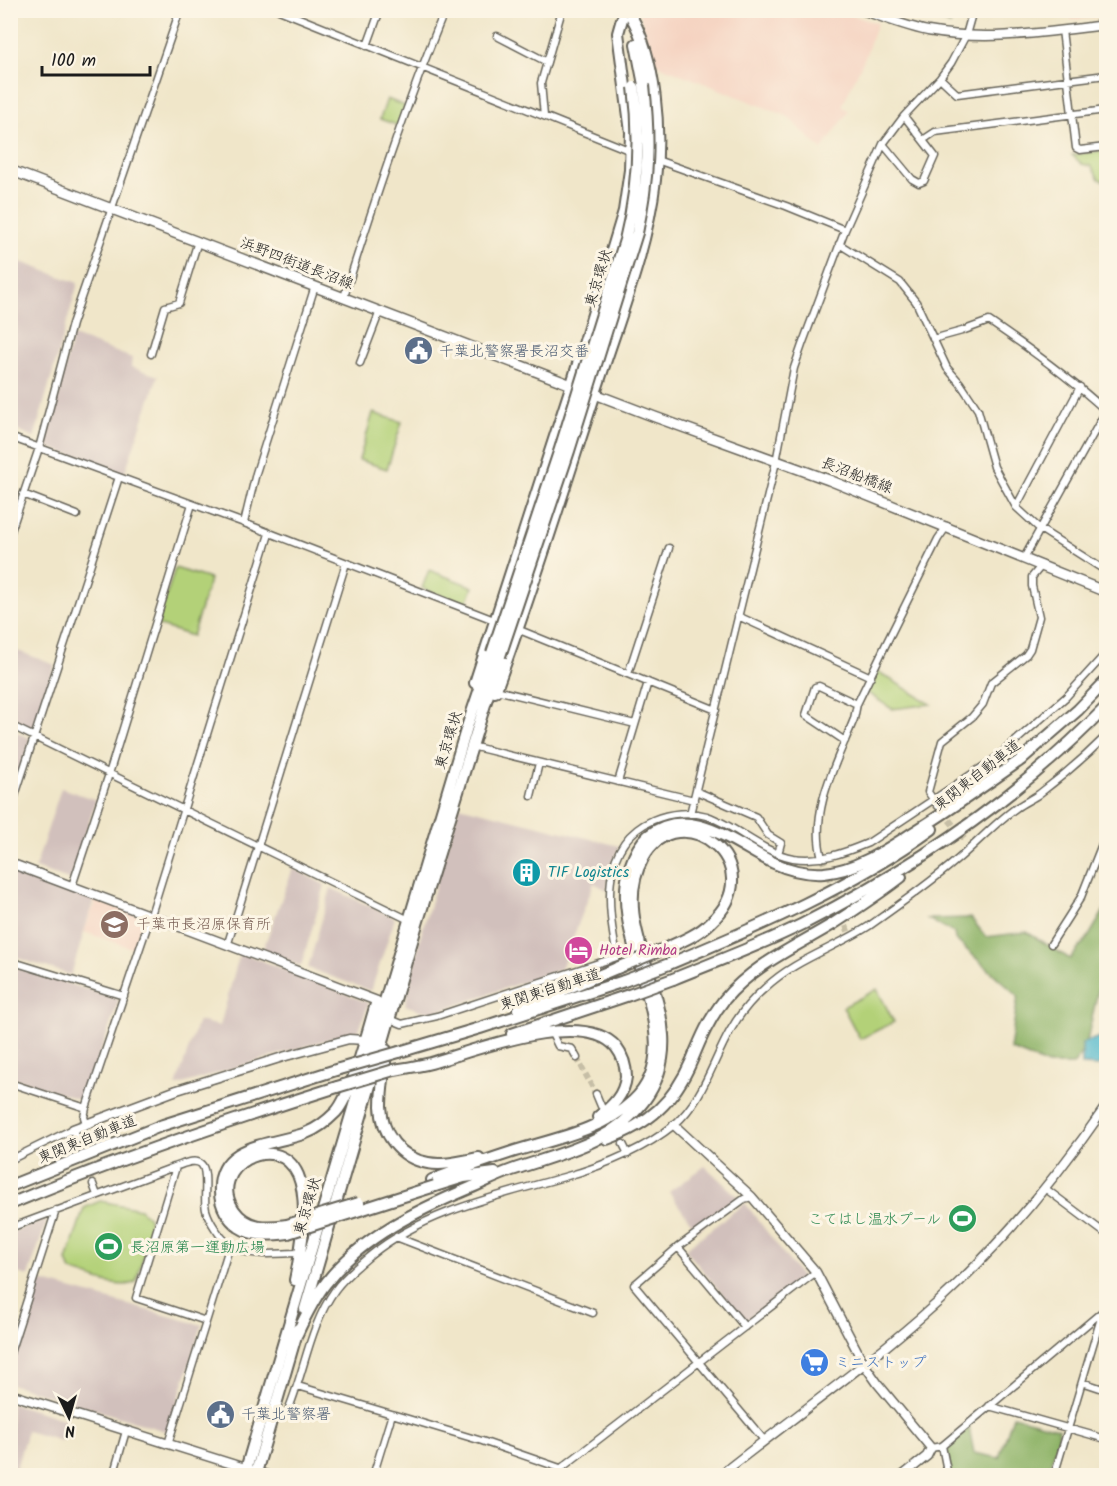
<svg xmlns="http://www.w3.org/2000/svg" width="1117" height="1486" font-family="Kalam,'Klee One',sans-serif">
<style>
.built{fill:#f5d3c1}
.industrial{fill:#d1c0bc}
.green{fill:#b3d178;stroke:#68764a;stroke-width:1.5}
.forest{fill:#8eb368;stroke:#556842;stroke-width:1.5}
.water{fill:#4fb8cc;stroke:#366a74;stroke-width:1.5}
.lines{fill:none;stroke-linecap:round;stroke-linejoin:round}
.street-tunnel{stroke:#c6bea6;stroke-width:6;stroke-dasharray:6 3;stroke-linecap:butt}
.street-casing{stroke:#666359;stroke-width:9}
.secondary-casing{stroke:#666359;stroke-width:11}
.primary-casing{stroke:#666359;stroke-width:12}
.highway-casing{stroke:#666359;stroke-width:14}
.street{stroke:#fff;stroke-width:6}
.secondary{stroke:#fff;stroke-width:8}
.primary{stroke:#fff;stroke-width:9}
.highway{stroke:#fff;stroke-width:10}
.highway-bridge-casing{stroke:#666359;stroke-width:14;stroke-linecap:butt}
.highway-bridge{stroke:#fff;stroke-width:10}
.labels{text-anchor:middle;stroke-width:6;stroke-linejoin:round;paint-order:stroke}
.street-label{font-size:15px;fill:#1c1c1c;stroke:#fcf5e5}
.service-label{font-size:15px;fill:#4e5e75;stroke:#fcf5e5;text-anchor:start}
.culture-label{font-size:15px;fill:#0d838f;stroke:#fcf5e5;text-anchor:start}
.education-label{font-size:15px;fill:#785e54;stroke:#fcf5e5;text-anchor:start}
.hotel-label{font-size:15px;fill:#b23c85;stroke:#fcf5e5;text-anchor:start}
.leisure-label{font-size:15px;fill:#27864d;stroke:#fcf5e5;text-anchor:end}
.shop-label{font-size:15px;fill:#366cbe;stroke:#fcf5e5;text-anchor:start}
</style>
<rect width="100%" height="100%" fill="#fcf5e5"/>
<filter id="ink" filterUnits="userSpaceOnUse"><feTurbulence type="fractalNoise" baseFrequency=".0167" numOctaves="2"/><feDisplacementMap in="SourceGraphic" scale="12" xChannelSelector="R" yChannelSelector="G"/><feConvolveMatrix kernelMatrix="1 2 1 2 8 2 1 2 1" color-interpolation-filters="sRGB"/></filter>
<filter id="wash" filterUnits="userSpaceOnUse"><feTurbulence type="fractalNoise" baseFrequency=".008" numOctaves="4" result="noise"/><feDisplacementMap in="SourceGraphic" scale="24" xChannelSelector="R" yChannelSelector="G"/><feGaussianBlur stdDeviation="1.35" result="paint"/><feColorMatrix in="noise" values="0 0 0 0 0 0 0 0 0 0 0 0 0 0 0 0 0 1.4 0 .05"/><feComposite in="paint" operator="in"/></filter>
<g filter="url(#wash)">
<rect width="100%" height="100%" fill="#f0e6c9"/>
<!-- built -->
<path class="built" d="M639,11H838L877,23L865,57L842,106L849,111L822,150L787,116L653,63Z
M1071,11H1106V16L1071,20Z
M96,899L145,916L134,949L84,932Z"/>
<!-- industrial -->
<path class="industrial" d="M10,258L78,283L34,438L11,428Z
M73,336L132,358L131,367L158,376L124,475L43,445Z
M10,648L55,665L33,731L11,720Z
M11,729L31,739L11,796Z
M61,788L96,800L71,881L35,868Z
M459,806L619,846L609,873L607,890L594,883L561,969L431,1014L405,1005L420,938Z
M10,867L94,899L71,975L11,956Z
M293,868L325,885L301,966L262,952Z
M331,888L395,918L371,991L308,968Z
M240,952L369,1003L359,1030L176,1086L198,1021L220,1026Z
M10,966L119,999L84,1101L11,1077Z
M705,1166L739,1198L697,1231L669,1192Z
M745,1203L802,1278L745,1322L685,1249Z
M48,1218L28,1276L11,1271V1232Z
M37,1280L202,1325L168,1432L11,1384V1370Z
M11,1403L67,1420L61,1441L27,1431L15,1472L22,1475H11Z"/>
<!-- green -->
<path class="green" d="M387,99L405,106L399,126L380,119Z
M1106,150V181L1099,179L1091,166L1082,164L1072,155Z
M373,413L402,422L387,469L359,460Z
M175,568L210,579L192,636L157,625Z
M429,570L473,587L466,605L422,588Z
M877,671L931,704L892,709L866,692Z
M877,989L894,1022L860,1039L843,1007Z
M100,1201L140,1209L149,1218L150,1233L136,1282C118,1291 90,1276 71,1271L67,1261L84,1208Z"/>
<!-- forest -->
<path class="forest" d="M921,11H951L950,25C941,20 927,17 921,11Z
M1106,907V976L1098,990L1086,1046L1073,1065H1048L1010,1049L1018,996L955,939L954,933L928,919L971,918L986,937L1027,932L1070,959L1089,936Z
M1013,1416L1058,1428L1059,1437L1047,1475H951L946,1449L969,1427L974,1453L999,1458Z"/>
<!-- water -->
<path class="water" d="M1106,1035V1057L1099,1066L1082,1065V1043Z"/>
</g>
<g filter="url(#ink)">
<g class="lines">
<!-- street-tunnel -->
<path class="street-tunnel" d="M938,806L966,841
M822,858L850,937
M533,985L548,1024
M577,1058L596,1094
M77,1140L93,1184"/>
<defs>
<path id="street" d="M279,10L631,151
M1062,30L1076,148L1080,150L1106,147
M497,36L547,62
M367,46L380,10
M940,78L957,94L1106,75
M544,116L541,83L562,10
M923,140L935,132L1106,110
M883,144L912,179L919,183L924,181L935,156L904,116
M657,160L786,206L845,230
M839,244L900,282L916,302L947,368L960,383L978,410L994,467L1016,507L1040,529L1106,571
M344,297C375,200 406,104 445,10
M933,339L962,331L989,321C1030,349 1069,377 1106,411
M151,354L165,307L179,303L198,241
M360,363L380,311
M10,437L244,523L494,620
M23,494L77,515
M1016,507L1080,387
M244,523L256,473L315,286
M10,534L39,448L72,324L180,10
M1024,558L1106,411
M738,616L871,677
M517,629L716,710
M628,674L669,548
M496,690L635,724
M10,725L409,920
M845,741L806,715L815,687L819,686L857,704
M471,746L694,800
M618,782L648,682
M696,791L756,817L768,835L781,843L778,854
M531,796L539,763
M938,806L928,792L942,741L972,717L983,704L991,683L1026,655L1030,649L1039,617L1032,586V577L1042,565
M10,811L119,477
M690,814L776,462L794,368L802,345L845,230L883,144L904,116L940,78L951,63L966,35L973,10
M822,858C809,810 837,762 854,719L857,704L885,646L938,539L947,526
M72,886L109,774L192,504
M228,943L346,563
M1051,944L1081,897L1106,834
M10,961L124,996
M390,1019L402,1024L437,1016L617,957C608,908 598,844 653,820C670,813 690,811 707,816C737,826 761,852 793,858C820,862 844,853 868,843L996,758L1066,697L1106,653
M553,1036L558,1046L572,1049L577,1058
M10,1083L86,1108
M596,1094L601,1106
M86,1123L84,1117L86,1108L151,915L269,534
M623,1144L628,1154
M10,1160L73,1129L77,1140
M176,1167L136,1298L206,1321
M93,1184L97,1195
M1046,1189L1106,1234
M752,1197L744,1199L678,1247L634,1285L764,1440
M10,1228L174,1167C182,1165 194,1158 201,1164C209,1171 203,1199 206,1210C209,1221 220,1238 230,1245C249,1258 277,1253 299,1253
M396,1237L593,1313
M678,1247L745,1327
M10,1353L56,1210
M1082,1382L1106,1390
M298,1386L482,1441L560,1468
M989,1406L1106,1439
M289,1408C305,1369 310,1325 335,1290C345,1276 358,1266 371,1255C425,1211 498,1196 564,1177C603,1166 642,1151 674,1125C703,1100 712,1063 730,1031C739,1015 751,1000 765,988C794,960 835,948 869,926C899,905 930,883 958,859C977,843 995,823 1016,808C1023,803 1032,799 1039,794C1063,776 1086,756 1106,736
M168,1444L230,1245
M942,1446L948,1476
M931,1448L942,1446L1103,1311L1106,1301
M113,1476L126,1431
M373,1476L392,1414
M551,1476L816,1272
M1054,1476L1103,1311"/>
<path id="secondary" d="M862,10C884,18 905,26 928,31C987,42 1047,32 1106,25
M10,863L377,1001
M674,1125L752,1197L816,1272L864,1364L878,1384L931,1448L927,1456L902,1476
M73,1129L177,1090L286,1056L349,1039L364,1040
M10,1394L270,1476
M719,1476C792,1418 868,1365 937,1303C1002,1244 1057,1177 1106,1106"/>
<path id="primary" d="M10,170L655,417L829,480L1106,592"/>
<path id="highway" d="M636,44L644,85
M475,683L572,384L624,211L630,170L631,132L618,33L622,19
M495,692C533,590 565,485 599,381C620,316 647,249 655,180C661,130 656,60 631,16
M1018,762L1078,710L1106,681
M669,964C760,926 852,887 932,829
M673,979C717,961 761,945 803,924C915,867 1019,797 1106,707
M518,1009L617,968
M512,1034L629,995
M386,1050C385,1069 381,1088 381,1106C382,1134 399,1158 428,1163C444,1166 462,1161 479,1158
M399,1052L480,1028L624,981
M394,1070C406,1068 419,1066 431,1063C473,1051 583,1008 616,1047C623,1056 626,1065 626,1077C624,1095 613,1106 598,1117
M607,1139C649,1124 674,1102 692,1060C701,1038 709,1019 724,1000C753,965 795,947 833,924C856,909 879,894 901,877
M432,1180C459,1170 487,1160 515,1151C554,1139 602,1130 633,1101C696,1042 606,940 630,867C634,855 639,844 648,836C690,802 737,846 774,863C789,870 807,874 824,873C859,870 890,847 919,829C954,807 988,783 1022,759
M10,1186L163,1125L339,1069
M435,1186L464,1177L495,1173
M10,1204C117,1159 226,1122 337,1087
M287,1225C267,1228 247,1229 234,1210C205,1168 277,1128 298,1175C310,1203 301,1251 295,1280
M288,1233C272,1235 254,1237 239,1227C228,1219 220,1206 220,1192C217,1143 274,1145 306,1133C317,1129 328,1120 336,1112C352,1094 368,1030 376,1004
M305,1309L417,924L500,656
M297,1334C305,1317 314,1298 326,1283C361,1237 418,1210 470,1188C484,1182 498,1175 512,1170C561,1153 611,1144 644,1101C704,1020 601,935 643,858C679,792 774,865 711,922C698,935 680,942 664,949
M244,1476L384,1004L466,730L492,653
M255,1476L298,1329"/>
</defs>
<!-- street casing -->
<use href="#street" class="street-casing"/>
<!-- secondary casing -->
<use href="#secondary" class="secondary-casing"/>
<!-- primary casing -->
<use href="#primary" class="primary-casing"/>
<!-- highway casing -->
<use href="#highway" class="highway-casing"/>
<!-- street -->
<use href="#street" class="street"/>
<!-- secondary -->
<use href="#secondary" class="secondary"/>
<!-- primary -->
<use href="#primary" class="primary"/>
<!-- highway -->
<use href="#highway" class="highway"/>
<defs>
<path id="highway-bridge" d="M492,653L560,449L625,240C638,188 641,139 634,87
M500,656L569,451L637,233C649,177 650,141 644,85
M617,968L664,949
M624,981L669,964
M629,995L673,979
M339,1069L399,1052
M337,1087L394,1070
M287,1225L359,1203
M288,1233L435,1186"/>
</defs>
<!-- highway-bridge casing -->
<use href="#highway-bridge" class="highway-bridge-casing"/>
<!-- highway-bridge -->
<use href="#highway-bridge" class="highway-bridge"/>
</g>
</g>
<!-- icons -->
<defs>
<symbol id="civic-disc" viewBox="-11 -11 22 22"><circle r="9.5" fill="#5c6f8a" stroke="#fcf5e5"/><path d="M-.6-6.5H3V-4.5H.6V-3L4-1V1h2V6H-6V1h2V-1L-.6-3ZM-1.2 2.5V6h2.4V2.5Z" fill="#fff"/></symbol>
<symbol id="building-disc" viewBox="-11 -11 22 22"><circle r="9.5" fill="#0f9aa8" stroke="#fcf5e5"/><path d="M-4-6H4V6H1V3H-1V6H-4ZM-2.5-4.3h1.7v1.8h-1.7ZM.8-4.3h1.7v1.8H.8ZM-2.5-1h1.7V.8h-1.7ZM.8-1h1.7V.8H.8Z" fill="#fff"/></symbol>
<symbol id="school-disc" viewBox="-11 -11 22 22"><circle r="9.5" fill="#8d6e63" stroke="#fcf5e5"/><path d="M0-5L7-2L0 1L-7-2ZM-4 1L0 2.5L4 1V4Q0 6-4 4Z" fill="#fff"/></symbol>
<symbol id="hotel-disc" viewBox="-11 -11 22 22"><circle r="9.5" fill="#d1479c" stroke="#fcf5e5"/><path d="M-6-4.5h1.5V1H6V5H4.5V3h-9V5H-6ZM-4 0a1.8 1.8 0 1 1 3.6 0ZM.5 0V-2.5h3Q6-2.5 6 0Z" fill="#fff"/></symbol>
<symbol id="stadium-disc" viewBox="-11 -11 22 22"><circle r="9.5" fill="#2e9e5b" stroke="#fcf5e5"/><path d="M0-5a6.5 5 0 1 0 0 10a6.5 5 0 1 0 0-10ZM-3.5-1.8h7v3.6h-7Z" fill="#fff"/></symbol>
<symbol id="supermarket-disc" viewBox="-11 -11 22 22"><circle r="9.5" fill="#3f7fe0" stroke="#fcf5e5"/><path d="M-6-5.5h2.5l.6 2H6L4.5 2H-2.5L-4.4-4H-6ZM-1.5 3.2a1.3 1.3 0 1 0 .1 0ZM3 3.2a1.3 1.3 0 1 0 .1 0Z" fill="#fff"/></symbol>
</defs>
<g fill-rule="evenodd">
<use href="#civic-disc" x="402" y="334" width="33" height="33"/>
<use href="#building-disc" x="510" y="856" width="33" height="33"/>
<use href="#school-disc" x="98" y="908" width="33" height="33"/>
<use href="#hotel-disc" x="562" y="934" width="33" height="33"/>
<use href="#stadium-disc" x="946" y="1202" width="33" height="33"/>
<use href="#stadium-disc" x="92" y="1230" width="33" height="33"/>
<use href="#supermarket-disc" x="798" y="1346" width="33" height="33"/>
<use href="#civic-disc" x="204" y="1398" width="33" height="33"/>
</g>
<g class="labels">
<!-- street labels -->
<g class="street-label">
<text transform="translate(297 263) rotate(21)" y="5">浜野四街道長沼線</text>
<text transform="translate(598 278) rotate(-73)" y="5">東京環状</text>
<text transform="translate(857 475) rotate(21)" y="5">長沼船橋線</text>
<text transform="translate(448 740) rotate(-73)" y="5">東京環状</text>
<text transform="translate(977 775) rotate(-38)" y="5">東関東自動車道</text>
<text transform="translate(550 989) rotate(-18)" y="5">東関東自動車道</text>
<text transform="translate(87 1139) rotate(-22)" y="5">東関東自動車道</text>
<text transform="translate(307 1206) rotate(-73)" y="5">東京環状</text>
</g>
<!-- service labels -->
<g class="service-label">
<text x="439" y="356">千葉北警察署長沼交番</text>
<text x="241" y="1419">千葉北警察署</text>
</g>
<!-- culture labels -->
<g class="culture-label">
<text x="548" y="877">TIF Logistics</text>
</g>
<!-- education labels -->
<g class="education-label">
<text x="136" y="929">千葉市長沼原保育所</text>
</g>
<!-- hotel labels -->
<g class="hotel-label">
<text x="599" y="955">Hotel Rimba</text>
</g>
<!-- leisure labels -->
<g class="leisure-label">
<text x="941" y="1224">こてはし温水プール</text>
<text x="130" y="1252" text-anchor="start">長沼原第一運動広場</text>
</g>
<!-- shop labels -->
<g class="shop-label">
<text x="835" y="1367">ミニストップ</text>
</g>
</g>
<!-- margin -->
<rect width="1117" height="1486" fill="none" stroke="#fcf5e5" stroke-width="36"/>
<!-- north arrow -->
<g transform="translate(69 1417) rotate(175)" stroke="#fcf5e5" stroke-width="4.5" paint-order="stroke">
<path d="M0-4.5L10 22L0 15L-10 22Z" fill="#1c1c1c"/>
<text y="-9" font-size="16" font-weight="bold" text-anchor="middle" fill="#1c1c1c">N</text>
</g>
<!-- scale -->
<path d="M42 66v9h108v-9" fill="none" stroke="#1c1c1c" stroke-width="3"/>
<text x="51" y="66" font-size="18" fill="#1c1c1c" stroke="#fcf5e5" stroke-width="4.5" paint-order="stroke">100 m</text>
</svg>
